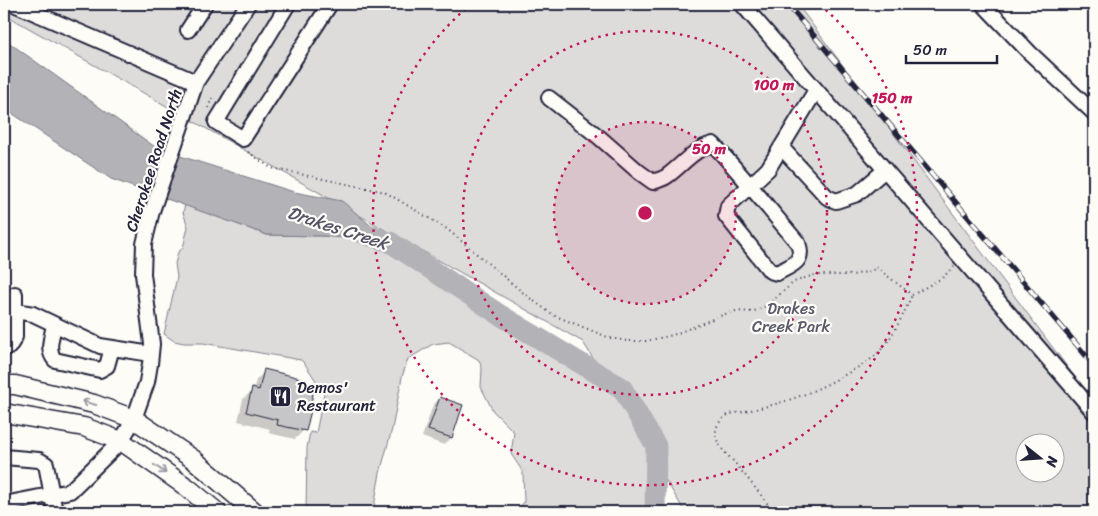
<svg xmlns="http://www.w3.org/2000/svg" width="1098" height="516" font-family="Sriracha,sans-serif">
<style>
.green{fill:#dddcdb;stroke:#807f8b;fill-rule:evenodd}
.water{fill:#b2b2b7;stroke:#787885}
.shadow{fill:#0003}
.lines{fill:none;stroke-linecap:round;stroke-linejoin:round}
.river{stroke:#b2b2b7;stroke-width:21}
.building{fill:#c6c6c8;stroke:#22223b}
.minor-casing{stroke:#22223b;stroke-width:18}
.major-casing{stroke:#22223b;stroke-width:21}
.path{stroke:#22223b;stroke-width:2;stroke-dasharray:1 4;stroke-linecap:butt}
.minor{stroke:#fdfcf7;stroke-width:14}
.major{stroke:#fdfcf7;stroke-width:18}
.rail-casing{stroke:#22223b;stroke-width:5.5}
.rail{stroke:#fdfcf7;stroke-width:4;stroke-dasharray:11;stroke-linecap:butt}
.oneway{stroke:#9a9aa2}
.ring{fill:none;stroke:#c2185b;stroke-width:2.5;stroke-dasharray:2.5 5}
.labels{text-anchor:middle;stroke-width:4.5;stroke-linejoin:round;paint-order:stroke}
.street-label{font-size:16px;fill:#22223b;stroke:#fdfcf7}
.park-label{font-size:16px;fill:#5a5a6b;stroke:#fdfcf7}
.poi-label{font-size:16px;fill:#22223b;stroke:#fdfcf7;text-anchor:start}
.water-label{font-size:18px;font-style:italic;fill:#545466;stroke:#fdfcf7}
.centre{fill:#c2185b;stroke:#fdfcf7;stroke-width:2.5}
.ring-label{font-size:15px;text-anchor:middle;font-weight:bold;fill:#c2185b;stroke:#fdfcf7;stroke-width:4.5;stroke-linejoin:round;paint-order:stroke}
</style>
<rect width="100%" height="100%" fill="#fdfcf7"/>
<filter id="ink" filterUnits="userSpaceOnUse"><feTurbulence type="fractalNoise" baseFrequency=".02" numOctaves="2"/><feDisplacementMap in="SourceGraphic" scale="10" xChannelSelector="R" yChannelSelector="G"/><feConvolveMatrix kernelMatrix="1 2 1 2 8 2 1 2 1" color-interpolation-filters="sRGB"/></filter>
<g filter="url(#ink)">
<!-- green -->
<path class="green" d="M4,4H797L1094,403V512H685L656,464L655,512H516L524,502L523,472L511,454L514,432L493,411L481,387L482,368L479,360L449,342L433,344L408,359L402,377L392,429L380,473L373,512H306L307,448L310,432L316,433L324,393L305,364L301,360L203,343H184L174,341L164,334L177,277L175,264L178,252L183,248L188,227L183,212L185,205L267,235L322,236L390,242L500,315L603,375L583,342L4,14ZM1026,444H1056V474H1026Z"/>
<!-- water -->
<path class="water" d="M4,39L158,149L294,192L342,201L390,242L322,236L267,235L111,179L4,108Z"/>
<!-- shadow -->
<path class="shadow" d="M265,371L301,388L304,430L295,439L268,433L270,429L238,421L243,399L253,390L256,380Z
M440,398L462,406L451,438L444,445L422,437L433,405Z"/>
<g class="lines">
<!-- river -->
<path class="river" d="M364,234L390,242L500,315L622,388L656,446L655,512"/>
</g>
<!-- building -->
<path class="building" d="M264,369L304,379L302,387L314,390L311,402H313L306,431L277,425L278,420L246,412L252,388L259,390Z
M440,397L463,405L452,438L428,430Z"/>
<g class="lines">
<defs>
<path id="minor" d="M14,4L196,82
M288,4L216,122L243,139L330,4
M742,4L1094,412
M983,4L1030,53L1094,113
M188,30L205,4
M549,98L599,137L639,172L653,182C658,180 663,179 667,176C682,165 695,148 713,144C743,176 770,210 798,243C805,262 792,265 777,273L770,271L726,216L728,206L768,169L816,90
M781,147L827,197L836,201L857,194L885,170
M15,311L33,314L100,346L151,354
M54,325C52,337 46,350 55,360L100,370L107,366L112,348
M4,347H9L15,337V294
M4,457L39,460L46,464L55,512
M4,504L70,491L121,441L134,419L147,382L150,364L152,344L143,274L144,244L152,211L196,82L248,4"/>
<path id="major" d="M4,385H15L94,404L134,419L193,459L255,512
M4,413L84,427L121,441L188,488L217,512"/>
</defs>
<!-- minor casing -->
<use href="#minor" class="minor-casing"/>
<!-- major casing -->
<use href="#major" class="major-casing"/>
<!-- path -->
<path class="path" d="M208,108L212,98
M248,152L271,168L385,192L447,229L527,296L553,315L610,338L627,341H646L673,335L725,314L736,311L752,312L766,306L794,282L808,277L815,275H852L872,271L876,267L912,295
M912,295L942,278L954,267
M773,512C762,495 748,479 735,463C730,457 721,450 718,442C712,430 719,419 730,414C776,406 808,396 848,373C858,367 869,362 877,354C893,338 903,315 912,295"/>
<!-- minor -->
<use href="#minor" class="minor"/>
<!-- major -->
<use href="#major" class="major"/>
<defs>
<path id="rail" d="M787,4L1094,365"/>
</defs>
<!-- rail casing -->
<use href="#rail" class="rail-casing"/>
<!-- rail -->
<use href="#rail" class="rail"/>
</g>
<!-- one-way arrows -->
<defs><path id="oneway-shaft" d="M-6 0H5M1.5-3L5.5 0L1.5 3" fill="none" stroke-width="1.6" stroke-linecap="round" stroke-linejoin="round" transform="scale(1.25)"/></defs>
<g class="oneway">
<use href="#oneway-shaft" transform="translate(89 403) rotate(-165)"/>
<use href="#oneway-shaft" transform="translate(160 469) rotate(35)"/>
</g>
</g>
<!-- distance rings -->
<circle cx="645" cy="213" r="91" fill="#c2185b" fill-opacity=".12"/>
<g class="ring">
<circle cx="645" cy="213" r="91"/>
<circle cx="645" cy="213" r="182"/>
<path d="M820 5A272 272 0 1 1 470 5"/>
</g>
<!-- icons -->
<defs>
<symbol id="restaurant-square" viewBox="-11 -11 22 22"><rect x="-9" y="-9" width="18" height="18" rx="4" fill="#22223b" stroke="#fdfcf7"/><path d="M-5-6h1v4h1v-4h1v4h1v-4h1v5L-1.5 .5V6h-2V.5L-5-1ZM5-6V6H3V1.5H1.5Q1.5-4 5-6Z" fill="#fff"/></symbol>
</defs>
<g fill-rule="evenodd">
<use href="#restaurant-square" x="268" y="384" width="25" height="25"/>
</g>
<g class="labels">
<!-- street labels -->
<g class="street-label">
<text transform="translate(153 160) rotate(-72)" y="6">Cherokee Road North</text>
</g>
<!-- park labels -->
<g class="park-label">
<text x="791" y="314">Drakes<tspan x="791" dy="18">Creek Park</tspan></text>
</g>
<!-- poi labels -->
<g class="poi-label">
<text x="297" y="393">Demos'<tspan x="297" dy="18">Restaurant</tspan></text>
</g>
<!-- water labels -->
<g class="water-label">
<text transform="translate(338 228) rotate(18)" y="6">Drakes Creek</text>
</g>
</g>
<circle cx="645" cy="213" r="8" class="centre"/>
<g class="ring-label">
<text x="774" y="90">100 m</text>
<text x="892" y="103">150 m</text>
<text x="709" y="154">50 m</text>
</g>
<!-- margin -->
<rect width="1098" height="516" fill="none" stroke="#fdfcf7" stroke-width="20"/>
<rect x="10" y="10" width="1078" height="496" fill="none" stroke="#22223b" stroke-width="2" filter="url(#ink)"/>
<!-- north arrow -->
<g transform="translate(1040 458) rotate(107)"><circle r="24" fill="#fdfcf7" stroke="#a5a5ac"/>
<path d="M0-4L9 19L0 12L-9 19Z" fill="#22223b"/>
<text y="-8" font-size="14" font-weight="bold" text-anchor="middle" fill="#22223b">N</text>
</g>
<!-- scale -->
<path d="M906 55v8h91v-8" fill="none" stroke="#22223b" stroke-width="2.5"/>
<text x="913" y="55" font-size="15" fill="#22223b" stroke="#fdfcf7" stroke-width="4" paint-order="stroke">50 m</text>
</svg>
